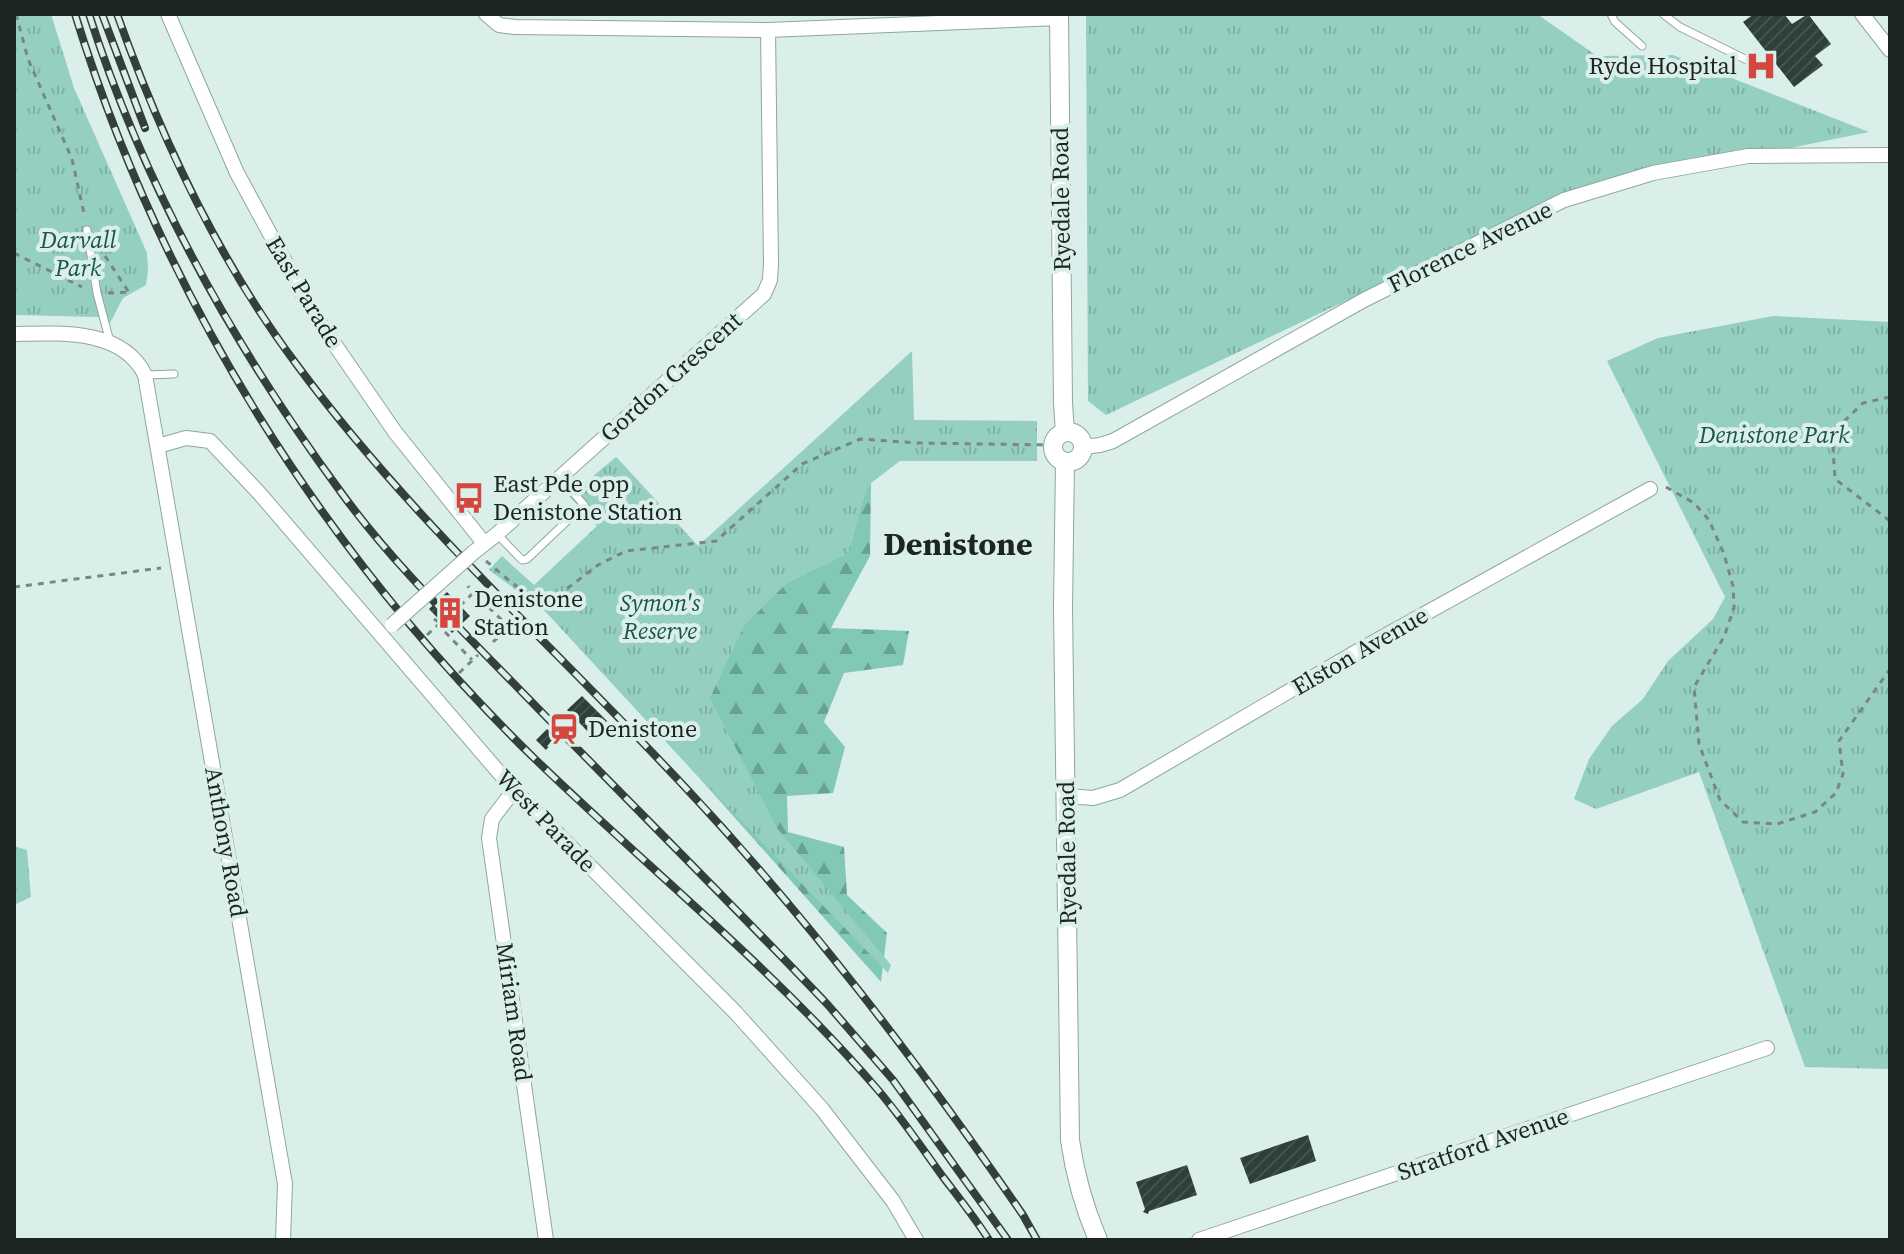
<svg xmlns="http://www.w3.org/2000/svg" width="1904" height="1254" font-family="'Source Serif 4',serif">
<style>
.forest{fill:url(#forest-firs)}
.park{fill:url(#park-tufts)}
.building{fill:url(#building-hatch)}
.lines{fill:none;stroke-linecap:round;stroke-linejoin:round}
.service-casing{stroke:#91a59f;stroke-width:9}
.minor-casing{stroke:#91a59f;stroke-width:16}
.tertiary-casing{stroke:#91a59f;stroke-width:20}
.path{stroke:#798783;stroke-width:3;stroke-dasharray:6 6;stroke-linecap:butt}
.service{stroke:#fff;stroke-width:7}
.minor{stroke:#fff;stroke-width:14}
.tertiary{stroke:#fff;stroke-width:18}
.rail-casing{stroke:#343e3c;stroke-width:8}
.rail{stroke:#daefe9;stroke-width:5;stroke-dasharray:15;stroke-linecap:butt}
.minor-bridge-casing{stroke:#91a59f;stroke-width:16;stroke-linecap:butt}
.minor-bridge{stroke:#fff;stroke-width:14}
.labels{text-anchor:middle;stroke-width:8;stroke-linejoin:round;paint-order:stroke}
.poi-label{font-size:24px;fill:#1d2523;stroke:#daefe9;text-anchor:start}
.street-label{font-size:24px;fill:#1d2523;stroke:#daefe9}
.park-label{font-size:24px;font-style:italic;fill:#1a5549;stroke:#daefe9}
.district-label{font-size:32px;font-weight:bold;fill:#1d2523;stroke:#daefe9}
</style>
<defs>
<pattern id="forest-firs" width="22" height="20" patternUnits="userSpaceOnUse" patternTransform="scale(2)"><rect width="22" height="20" fill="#81c8b7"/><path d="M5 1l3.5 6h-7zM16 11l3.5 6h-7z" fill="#69a294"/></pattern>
<pattern id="park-tufts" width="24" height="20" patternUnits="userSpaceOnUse" patternTransform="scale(2)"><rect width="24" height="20" fill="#94cfc0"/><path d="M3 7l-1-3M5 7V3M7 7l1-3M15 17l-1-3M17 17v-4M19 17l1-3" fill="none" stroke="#7fb2a5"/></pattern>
<pattern id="building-hatch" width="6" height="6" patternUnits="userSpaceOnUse" patternTransform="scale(2)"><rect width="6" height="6" fill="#2e3f3b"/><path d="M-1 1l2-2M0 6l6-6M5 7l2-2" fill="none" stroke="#43524e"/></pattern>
</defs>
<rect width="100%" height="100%" fill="#daefe9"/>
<!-- forest -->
<path class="forest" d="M616,457L698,546L871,483L870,556L831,628L909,631L903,665L844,673L824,722L845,747L833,793L787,796L788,832L844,847L847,895L887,933L881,982L694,772L547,613L627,541Z"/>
<!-- park -->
<path class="park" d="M14,14H51L74,88L147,253L148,270L146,285L123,298L110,323L98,317L14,315Z
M1086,14H1537L1597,56L1673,55L1869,132L1577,191L1106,415L1088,401Z
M1773,316L1890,322V1069L1805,1067L1699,772L1596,809L1574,799L1589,759L1612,726L1643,699L1668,661L1713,619L1725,597L1607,361L1658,338Z
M912,351L914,420L1037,421V461H900L871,483L863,501L849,553L786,584L744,626L710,698L777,828L891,965L888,973L694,772L547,613L489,570L502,556L534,585L597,526L569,496L616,457L698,546Z
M14,846L27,850L31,897L14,905Z"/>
<!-- building -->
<path class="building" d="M1754,14H1784L1792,24L1808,14L1831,44L1815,56L1823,65L1794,87L1743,22Z
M447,592L470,616L452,633L429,609Z
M582,696L607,721L592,736L567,710Z
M547,729L557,738L546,750L536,740Z
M1308,1135L1316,1161L1250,1184L1240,1158Z
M1187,1165L1197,1195L1149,1211L1148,1214L1143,1212L1145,1209L1136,1182Z"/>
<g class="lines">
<defs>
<path id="service" d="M1611,14L1615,22L1642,46
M1663,14L1680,27L1755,64
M87,230L97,293L110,342
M145,375L174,374
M497,534L522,560L527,559L584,505L560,477"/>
<path id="minor" d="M168,14L237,173L313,313L395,432L484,543
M486,14L499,25L515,27L768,30L1059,18
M1862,14L1890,50
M14,334C58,333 122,328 145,375L285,1184L283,1240
M158,446L186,438L210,441L260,494L514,790L736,1013L822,1109L893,1201L916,1240
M1083,447L1100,445L1113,441L1364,300L1564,200L1653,173L1748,156L1890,155
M474,552L497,534L764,294L770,280L771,264L768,30
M514,790L492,819L489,838L546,1240
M1067,796L1093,798L1120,790L1363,648L1650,489
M1199,1240L1767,1048"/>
<path id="tertiary" d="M1059,14L1063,403L1065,432
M1053 447a15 15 0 1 1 30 0a15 15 0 1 1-30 0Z
M1065,462L1063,608L1070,1140C1075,1176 1084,1207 1098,1240"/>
</defs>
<!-- service casing -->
<use href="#service" class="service-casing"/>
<!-- minor casing -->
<use href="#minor" class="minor-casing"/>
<!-- tertiary casing -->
<use href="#tertiary" class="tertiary-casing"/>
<!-- path -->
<path class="path" d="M16,14L28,59L72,159L85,218
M14,253L82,287
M105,256L130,294
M108,293L129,292
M1890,397L1863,403L1832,433L1835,479L1890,521
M1666,487L1694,503L1709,520L1724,554L1733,586L1734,608L1724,637L1694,687L1699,744L1720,800L1743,822L1777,824L1815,812L1836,793L1843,774L1839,741L1890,669
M486,561C505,576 531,605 556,597L598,565L626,551L716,541L802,464L860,439L918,443L1052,445
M14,587L161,568
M472,594L480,586
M480,599L509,627
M460,606L472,594L468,586
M434,619L440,623L444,618
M445,632L472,660
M427,635L440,623
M493,642L515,621
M459,673L478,655"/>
<!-- service -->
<use href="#service" class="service"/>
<!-- minor -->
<use href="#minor" class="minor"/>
<!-- tertiary -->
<use href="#tertiary" class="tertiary"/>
<defs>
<path id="rail" d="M75,14C163,298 323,553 536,760C650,870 775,970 878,1090C901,1117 922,1148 943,1177C959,1198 975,1218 989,1240
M89,14C144,186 236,350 343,495C395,566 460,628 521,691C623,796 727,899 828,1005L893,1080L1008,1240
M102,14L145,128
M117,14C161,138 218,260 297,365C411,519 553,646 683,785C809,919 919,1064 1023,1215L1037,1240"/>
</defs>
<!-- rail casing -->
<use href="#rail" class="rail-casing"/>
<!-- rail -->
<use href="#rail" class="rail"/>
<defs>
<path id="minor-bridge" d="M392,625L474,552"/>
</defs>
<!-- minor-bridge casing -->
<use href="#minor-bridge" class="minor-bridge-casing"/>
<!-- minor-bridge -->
<use href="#minor-bridge" class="minor-bridge"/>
</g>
<!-- icons -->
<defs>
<symbol id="hospital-bare" viewBox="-9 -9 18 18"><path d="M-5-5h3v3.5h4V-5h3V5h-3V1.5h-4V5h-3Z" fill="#d5463f" stroke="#daefe9" stroke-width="2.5" paint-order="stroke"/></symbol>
<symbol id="bus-bare" viewBox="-9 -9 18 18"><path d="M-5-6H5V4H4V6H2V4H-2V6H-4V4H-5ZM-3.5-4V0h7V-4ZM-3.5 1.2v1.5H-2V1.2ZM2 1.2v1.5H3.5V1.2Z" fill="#d5463f" stroke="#daefe9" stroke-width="2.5" paint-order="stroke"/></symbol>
<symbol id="building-bare" viewBox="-9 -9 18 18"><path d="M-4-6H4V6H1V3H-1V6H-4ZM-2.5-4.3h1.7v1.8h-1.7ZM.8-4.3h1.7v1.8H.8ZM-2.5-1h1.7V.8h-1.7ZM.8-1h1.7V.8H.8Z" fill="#d5463f" stroke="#daefe9" stroke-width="2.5" paint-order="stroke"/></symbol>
<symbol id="station-bare" viewBox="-9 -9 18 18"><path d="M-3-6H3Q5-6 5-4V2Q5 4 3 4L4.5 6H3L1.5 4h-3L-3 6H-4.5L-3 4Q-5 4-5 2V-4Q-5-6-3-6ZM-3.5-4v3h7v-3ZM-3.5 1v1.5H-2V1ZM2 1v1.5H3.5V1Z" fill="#d5463f" stroke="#daefe9" stroke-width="2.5" paint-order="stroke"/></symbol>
</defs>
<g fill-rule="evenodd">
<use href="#hospital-bare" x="1739" y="44" width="44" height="44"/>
<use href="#bus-bare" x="447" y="476" width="44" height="44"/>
<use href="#building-bare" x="428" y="591" width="44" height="44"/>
<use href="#station-bare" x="542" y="707" width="44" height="44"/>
</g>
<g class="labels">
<!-- poi labels -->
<g class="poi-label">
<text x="1737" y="74" text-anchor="end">Ryde Hospital</text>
<text x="493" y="492">East Pde opp<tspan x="493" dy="28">Denistone Station</tspan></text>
<text x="474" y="607">Denistone<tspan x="474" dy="28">Station</tspan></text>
<text x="588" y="737">Denistone</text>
</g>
<!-- street labels -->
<g class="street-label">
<text transform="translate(1061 199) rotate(-91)" y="8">Ryedale Road</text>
<text transform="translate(1470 247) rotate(-26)" y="8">Florence Avenue</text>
<text transform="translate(304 292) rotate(59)" y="8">East Parade</text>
<text transform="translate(671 377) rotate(-42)" y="8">Gordon Crescent</text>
<text transform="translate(1360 651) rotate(-30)" y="8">Elston Avenue</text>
<text transform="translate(546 821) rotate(46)" y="8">West Parade</text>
<text transform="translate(226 842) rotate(80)" y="8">Anthony Road</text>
<text transform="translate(1067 853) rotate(-91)" y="8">Ryedale Road</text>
<text transform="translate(514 1012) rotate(82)" y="8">Miriam Road</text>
<text transform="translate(1483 1144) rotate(-19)" y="8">Stratford Avenue</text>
</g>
<!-- park labels -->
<g class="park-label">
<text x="78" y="248">Darvall<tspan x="78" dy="28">Park</tspan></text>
<text x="1774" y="443">Denistone Park</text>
<text x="660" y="611">Symon's<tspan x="660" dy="28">Reserve</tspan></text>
</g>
<!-- district labels -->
<g class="district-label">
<text x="958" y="555">Denistone</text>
</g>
</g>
<!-- border -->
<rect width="1904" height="1254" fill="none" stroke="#1d2523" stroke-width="32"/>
</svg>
